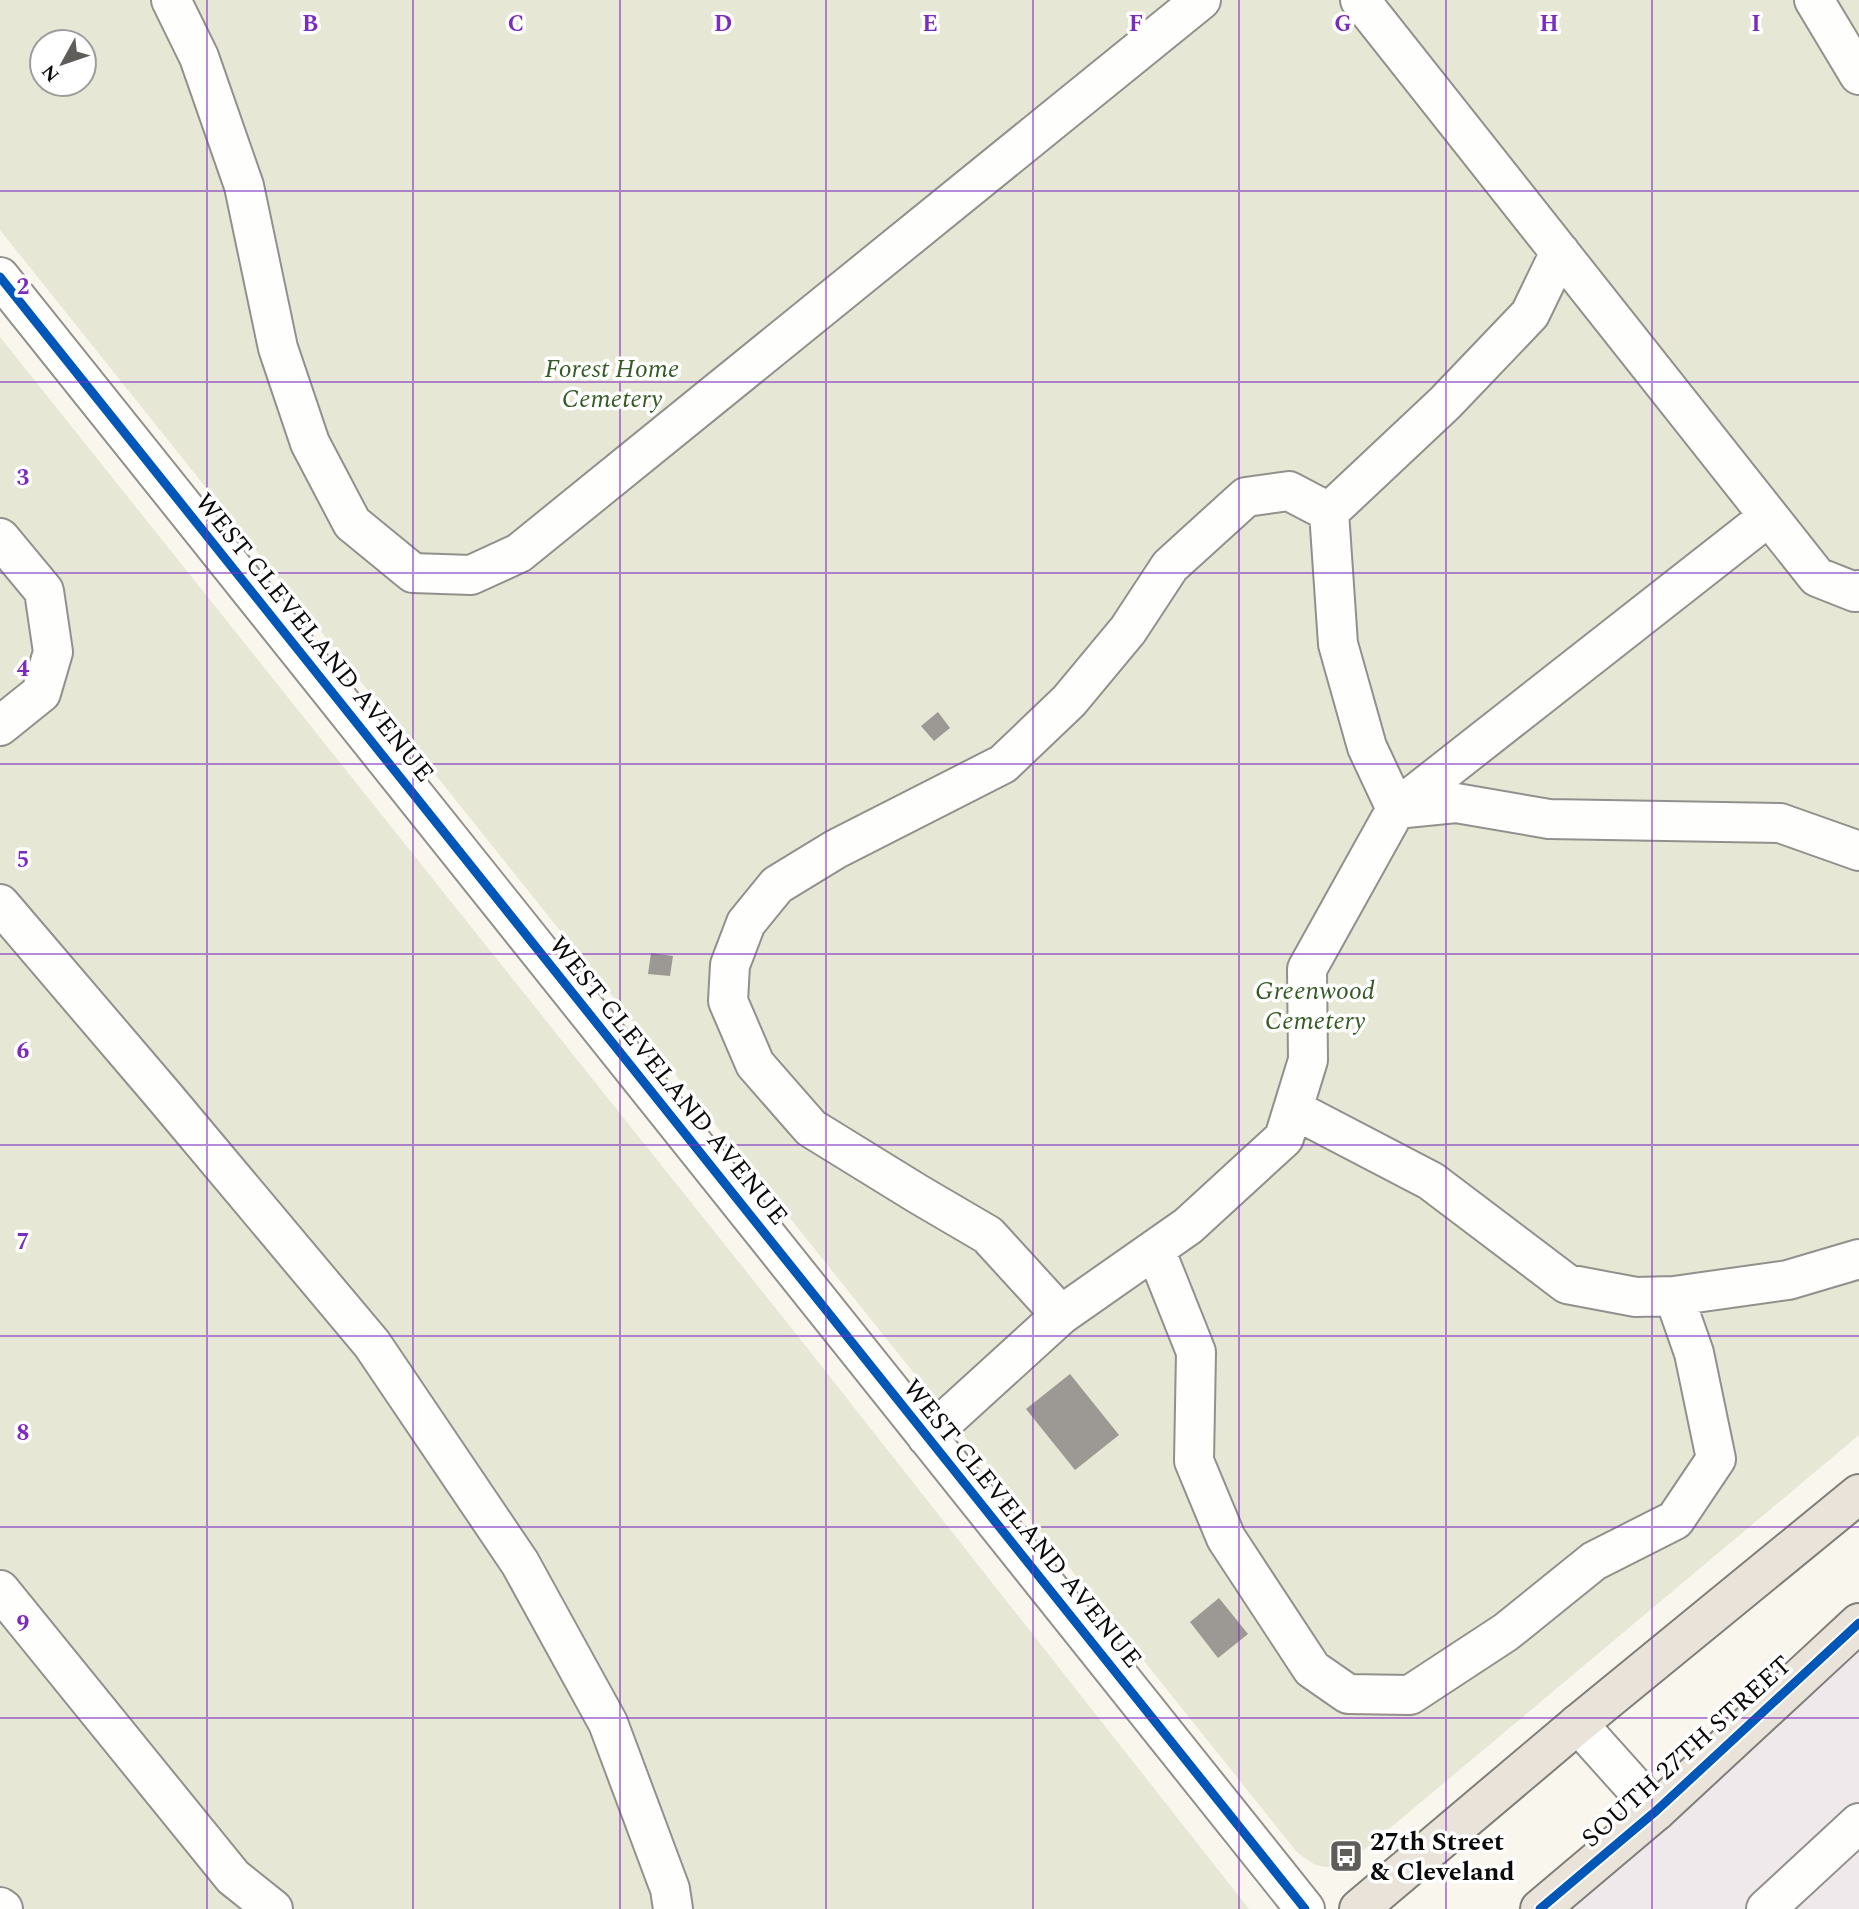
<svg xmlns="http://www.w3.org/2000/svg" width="1859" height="1909" font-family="Spectral,serif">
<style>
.industrial{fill:#efe9eb}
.cemetery{fill:#e6e7d4;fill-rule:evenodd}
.building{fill:#9c9894}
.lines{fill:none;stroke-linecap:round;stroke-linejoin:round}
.minor-casing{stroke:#92908d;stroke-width:42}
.major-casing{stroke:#7f7e7a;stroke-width:42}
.minor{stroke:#fefefc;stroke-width:38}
.major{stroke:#e9e3d9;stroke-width:38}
.cycleway-casing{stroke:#fff;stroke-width:13}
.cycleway{stroke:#0057b8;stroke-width:9}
.grid{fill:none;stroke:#7b2cbf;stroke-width:2;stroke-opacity:0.55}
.labels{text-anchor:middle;stroke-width:7;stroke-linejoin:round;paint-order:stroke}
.park-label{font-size:26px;font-style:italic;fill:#355a23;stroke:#fff}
.street-label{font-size:26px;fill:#0a0a0a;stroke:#fff}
.poi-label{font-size:26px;font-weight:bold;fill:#0a0a0a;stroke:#fff;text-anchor:start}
.grid-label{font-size:23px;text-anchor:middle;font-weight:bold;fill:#7b2cbf;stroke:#fff;stroke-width:7;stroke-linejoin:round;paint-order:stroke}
</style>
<rect width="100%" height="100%" fill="#f9f6ee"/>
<!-- industrial -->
<path class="industrial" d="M1859,1623V1909H1540Z"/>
<!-- cemetery -->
<path class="cemetery" d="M0,0H1859V1435L1352,1860C1325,1871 1319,1870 1296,1851L0,230ZM42,42H84V84H42Z
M0,337L797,1335L1249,1909H0Z"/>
<!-- building -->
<path class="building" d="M938,712L950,728L934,741L921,726Z
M651,953L673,956L670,976L648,974Z
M1070,1374L1119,1435L1075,1470L1026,1409Z
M1219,1598L1248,1634L1218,1658L1190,1622Z"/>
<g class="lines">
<defs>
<path id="minor" d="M171,0L199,57L244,186L278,348L310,443L352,523L413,573L471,575L519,553L1201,0
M1360,0L1817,577L1855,592L1859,590
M1814,0L1859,75
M0,277L1305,1909
M0,538L44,591L53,652L41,693L0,726
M1396,809L1768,517
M1396,809L1456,803L1549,819L1780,823L1859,851
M0,904L164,1096L372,1344L520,1563L608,1723L670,1889L673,1909
M1293,1109L1431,1181L1567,1284L1636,1297L1674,1296L1788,1280L1859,1259
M1155,1249L1196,1352L1194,1461L1226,1538L1312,1669L1348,1694L1410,1695L1506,1632L1594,1561L1675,1520L1716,1459L1694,1353L1674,1296
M1061,1315L988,1235L918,1194L811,1128L755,1064L728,1001L730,965L746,923L777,885L836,849L1003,764L1069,701L1128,630L1170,566L1246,497L1289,491L1329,512L1445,403L1530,314L1560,252
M927,1437L1061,1315L1188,1226L1284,1138L1308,1060L1307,969L1396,809L1367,747L1338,644L1329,512
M0,1590L233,1877L273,1909
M1578,1724L1656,1811
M0,1907L3,1909
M1766,1909L1859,1823"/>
<path id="major" d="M1359,1909L1578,1724L1859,1494
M1540,1909L1656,1811L1859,1623"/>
</defs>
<!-- minor casing -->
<use href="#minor" class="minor-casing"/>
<!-- major casing -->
<use href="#major" class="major-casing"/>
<!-- minor -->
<use href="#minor" class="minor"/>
<!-- major -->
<use href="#major" class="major"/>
<defs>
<path id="cycleway" d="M0,277L1305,1909
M1540,1909L1656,1811L1859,1623"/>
</defs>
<!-- cycleway casing -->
<use href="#cycleway" class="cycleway-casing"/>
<!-- cycleway -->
<use href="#cycleway" class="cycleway"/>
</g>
<!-- grid -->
<path class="grid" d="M207,0V1909M413,0V1909M620,0V1909M826,0V1909M1033,0V1909M1239,0V1909M1446,0V1909M1652,0V1909M0,191H1859M0,382H1859M0,573H1859M0,764H1859M0,954H1859M0,1145H1859M0,1336H1859M0,1527H1859M0,1718H1859"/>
<!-- icons -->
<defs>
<symbol id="bus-square" viewBox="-11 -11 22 22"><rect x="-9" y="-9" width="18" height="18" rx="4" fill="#5e5d5a" stroke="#fff"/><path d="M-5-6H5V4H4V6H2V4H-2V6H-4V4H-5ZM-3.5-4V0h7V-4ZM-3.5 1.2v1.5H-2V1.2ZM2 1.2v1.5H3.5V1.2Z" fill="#fff"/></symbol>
</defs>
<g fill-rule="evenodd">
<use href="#bus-square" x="1327" y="1837" width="38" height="38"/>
</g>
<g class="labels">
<!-- park labels -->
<g class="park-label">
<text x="612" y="377">Forest Home<tspan x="612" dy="30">Cemetery</tspan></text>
<text x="1315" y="999">Greenwood<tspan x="1315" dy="30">Cemetery</tspan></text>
</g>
<!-- street labels -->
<g class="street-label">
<text transform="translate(315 637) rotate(51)" y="9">WEST CLEVELAND AVENUE</text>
<text transform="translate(669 1080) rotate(51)" y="9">WEST CLEVELAND AVENUE</text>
<text transform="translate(1023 1523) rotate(51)" y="9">WEST CLEVELAND AVENUE</text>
<text transform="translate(1686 1751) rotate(-42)" y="9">SOUTH 27TH STREET</text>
</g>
<!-- poi labels -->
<g class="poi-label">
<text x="1370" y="1850">27th Street<tspan x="1370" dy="30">&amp; Cleveland</tspan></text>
</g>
</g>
<g class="grid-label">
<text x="310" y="31">B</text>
<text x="516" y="31">C</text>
<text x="723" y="31">D</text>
<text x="930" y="31">E</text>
<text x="1136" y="31">F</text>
<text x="1343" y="31">G</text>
<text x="1549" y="31">H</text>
<text x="1756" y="31">I</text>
<text x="23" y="294">2</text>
<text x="23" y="485">3</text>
<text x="23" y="676">4</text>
<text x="23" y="867">5</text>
<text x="23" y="1058">6</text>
<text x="23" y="1249">7</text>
<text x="23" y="1440">8</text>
<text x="23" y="1631">9</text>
</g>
<!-- north arrow -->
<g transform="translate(63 63) rotate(230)"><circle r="33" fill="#ffffff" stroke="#9d9d9d" stroke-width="2"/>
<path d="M0-5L12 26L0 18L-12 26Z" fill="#5e5d5a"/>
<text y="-10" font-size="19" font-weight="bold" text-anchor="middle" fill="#0a0a0a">N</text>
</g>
</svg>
